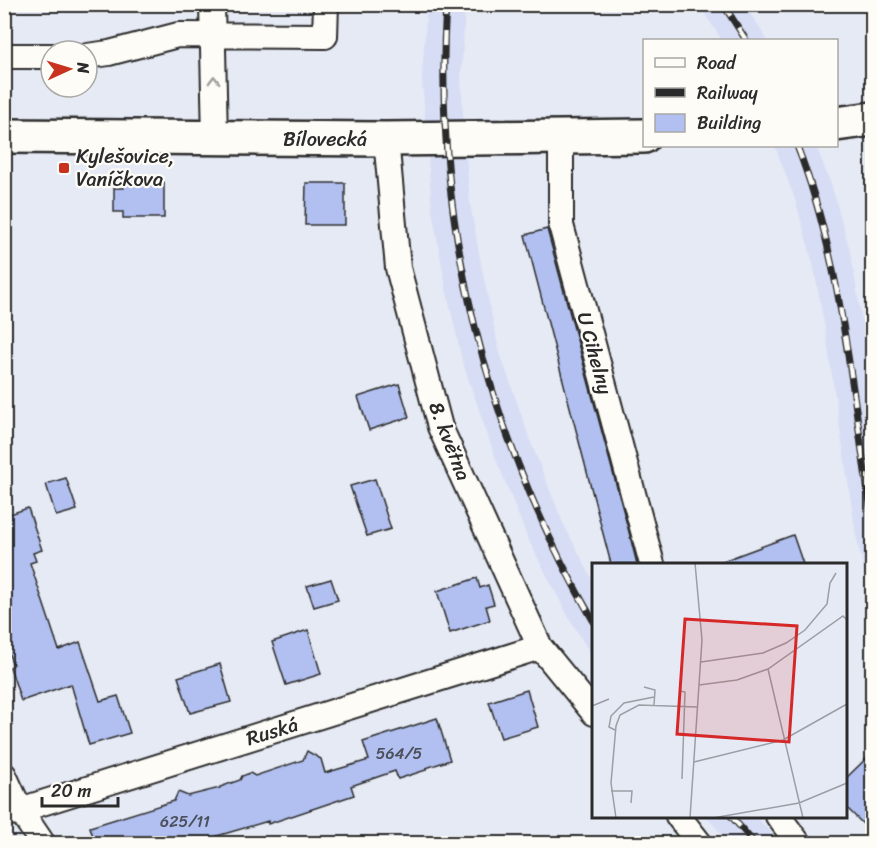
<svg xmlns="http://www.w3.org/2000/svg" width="877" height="848" font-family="Sriracha,sans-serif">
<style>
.built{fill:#d6ddf4}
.building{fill:#b1c0f0;stroke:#2b2b2b;stroke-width:1.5}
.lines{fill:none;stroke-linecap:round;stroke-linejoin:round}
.street-casing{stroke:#2b2b2b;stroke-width:28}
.secondary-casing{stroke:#2b2b2b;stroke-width:38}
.street{stroke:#fdfcf7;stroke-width:24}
.secondary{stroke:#fdfcf7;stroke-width:33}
.rail-casing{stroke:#2b2b2b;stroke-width:7}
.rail{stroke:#fdfcf7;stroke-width:4.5;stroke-dasharray:14;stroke-linecap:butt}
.oneway{stroke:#9e9e9b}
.poi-dot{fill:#c8321e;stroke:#fdfcf7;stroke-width:2}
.labels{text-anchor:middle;stroke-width:4.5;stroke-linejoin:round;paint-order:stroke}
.number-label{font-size:16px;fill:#4c505c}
.street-label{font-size:20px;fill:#2b2b2b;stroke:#fdfcf7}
.poi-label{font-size:20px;fill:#2b2b2b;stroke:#fdfcf7;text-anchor:start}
.inset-road{fill:none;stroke:#9b9ea4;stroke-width:1.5}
.view{fill:#d62828;fill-opacity:0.15;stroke:#d62828;stroke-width:3}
.inset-edge{fill:none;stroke:#2b2b2b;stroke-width:3}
</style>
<rect width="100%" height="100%" fill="#e6eaf5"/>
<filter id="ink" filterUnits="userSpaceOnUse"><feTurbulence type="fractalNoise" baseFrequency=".0167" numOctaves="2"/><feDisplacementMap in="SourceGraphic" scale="12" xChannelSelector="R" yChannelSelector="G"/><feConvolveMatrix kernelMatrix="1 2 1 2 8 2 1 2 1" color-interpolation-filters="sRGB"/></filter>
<g filter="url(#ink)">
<!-- built -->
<path class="built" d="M427,5H465L461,78L464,133L470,204L484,280L499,350L529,438L563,523L593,581V658L568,616L528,539L493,451L462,360L446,288L432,209L422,78Z
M699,5H745L767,40H722Z
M775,146H816L832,187L851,255L872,383V606L856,535L825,328L813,263L795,199Z
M707,817H756L781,843H729Z"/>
<!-- building -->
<path class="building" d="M124,181L164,182V218H123V212H114V188H124Z
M306,183H345V225H305Z
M547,229L629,532L637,564H611L525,235Z
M399,384L409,417L369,430L358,397Z
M66,478L77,510L56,516L46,484Z
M375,479L391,529L367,536L350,486Z
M28,508L42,550L33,553L36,561L30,563L59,650L80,642L100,701L118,696L130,733L89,745L71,684L21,701L10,667L13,665L4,641V516Z
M793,535L803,564H720V562Z
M477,578L480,588L488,585L494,604L486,606L490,620L450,633L437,591Z
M331,579L338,600L314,607L307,586Z
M308,630L321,674L286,685L272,642Z
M220,664L231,702L190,713L178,677Z
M527,690L538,727L501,738L489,702Z
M437,718L450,760L426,768V770L398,779L395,771L351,786L354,795L268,824V821L217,836L220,843H187L184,837L164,843H95L90,827L174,801L178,792L188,796L220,788V787L240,780L242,776L250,773L255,776L303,760L307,751L321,759L325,773L369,760L363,742Z
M873,752V834L846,807V778Z"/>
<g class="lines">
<defs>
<path id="street" d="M212,4L215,138
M4,56H51
M87,56L109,53L178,35L325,36L326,4
M561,138V225L652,564
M386,139L398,268L440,427L540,647L594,713
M4,775L20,810L43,844
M4,815L540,647
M678,816L700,844
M778,816L799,844"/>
<path id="secondary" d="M836,124L872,119
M4,136L386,139L644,136"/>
</defs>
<!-- street casing -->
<use href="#street" class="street-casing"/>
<!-- secondary casing -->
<use href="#secondary" class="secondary-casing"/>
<!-- street -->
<use href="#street" class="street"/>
<!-- secondary -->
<use href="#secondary" class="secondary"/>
<defs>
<path id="rail" d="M446,4C432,219 486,436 594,622
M723,4L746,40
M797,146C843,264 851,392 872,516
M731,816L755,844"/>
</defs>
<!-- rail casing -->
<use href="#rail" class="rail-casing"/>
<!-- rail -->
<use href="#rail" class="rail"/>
</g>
<!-- one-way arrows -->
<defs><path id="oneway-chevron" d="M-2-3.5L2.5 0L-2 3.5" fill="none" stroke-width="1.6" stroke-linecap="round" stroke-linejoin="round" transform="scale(1.5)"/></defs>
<use class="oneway" href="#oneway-chevron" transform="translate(214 80) rotate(-91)"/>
</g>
<!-- markers -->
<rect class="poi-dot" x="58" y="162" width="12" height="12" rx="3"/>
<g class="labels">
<!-- number labels -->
<g class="number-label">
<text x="399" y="759">564/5</text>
<text x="185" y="827">625/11</text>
</g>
<!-- street labels -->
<g class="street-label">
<text x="325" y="146">Bílovecká</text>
<text transform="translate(595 353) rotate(75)" y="7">U Cihelny</text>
<text transform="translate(450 441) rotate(69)" y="7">8. května</text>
<text transform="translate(272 731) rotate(-17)" y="7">Ruská</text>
</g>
<!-- poi labels -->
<g class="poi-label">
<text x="76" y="163">Kylešovice,<tspan x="76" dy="23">Vaníčkova</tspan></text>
</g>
</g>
<!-- overview -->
<g transform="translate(592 563)">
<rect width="255" height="255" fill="#e6eaf5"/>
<path class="inset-road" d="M109,99L171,90L194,80L213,67L235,41L238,20L244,10M176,106L211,255M107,122L145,117L176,106L251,53L255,57M52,124L63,127L62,142M88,128L93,129L90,216M0,143L17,136M23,167L17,164L19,153L32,140L62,134M102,199L191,177L255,141M19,228H40L39,240M24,255L19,220L24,163L28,152L47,142L105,144M98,255L110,77L103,0M121,255L207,240L255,220"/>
<path class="view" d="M93,56L205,63L197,179L85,171Z"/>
<rect width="255" height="255" class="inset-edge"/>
</g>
<!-- margin -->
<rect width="877" height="848" fill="none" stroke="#fdfcf7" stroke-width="24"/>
<rect x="12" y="12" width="853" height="824" fill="none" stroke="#2b2b2b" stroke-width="2" filter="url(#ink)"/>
<!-- legend -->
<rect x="643" y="39" width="195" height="108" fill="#fdfcf7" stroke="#a9a8a5" stroke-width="1.5"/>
<rect x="655" y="58" width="30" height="9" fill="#fdfcf7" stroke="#a9a8a5" stroke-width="1.5"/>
<text x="697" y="69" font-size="18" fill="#2b2b2b">Road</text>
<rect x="655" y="88" width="30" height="9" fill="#2b2b2b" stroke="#a9a8a5" stroke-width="1.5"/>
<text x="697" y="99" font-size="18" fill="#2b2b2b">Railway</text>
<rect x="655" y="114" width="30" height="18" fill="#b1c0f0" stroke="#a9a8a5" stroke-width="1.5"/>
<text x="697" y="129" font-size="18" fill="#2b2b2b">Building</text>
<!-- north arrow -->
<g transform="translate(69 69) rotate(86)"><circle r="28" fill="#fdfcf7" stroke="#a9a8a5" stroke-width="1.5"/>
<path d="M0-4.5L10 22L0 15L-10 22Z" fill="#c8321e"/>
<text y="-9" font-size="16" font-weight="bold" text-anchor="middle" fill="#2b2b2b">N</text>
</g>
<!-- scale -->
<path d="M42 797v9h76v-9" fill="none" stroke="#2b2b2b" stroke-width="3"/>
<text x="51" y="797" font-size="18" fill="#2b2b2b" stroke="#fdfcf7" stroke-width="4.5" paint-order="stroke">20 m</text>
</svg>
